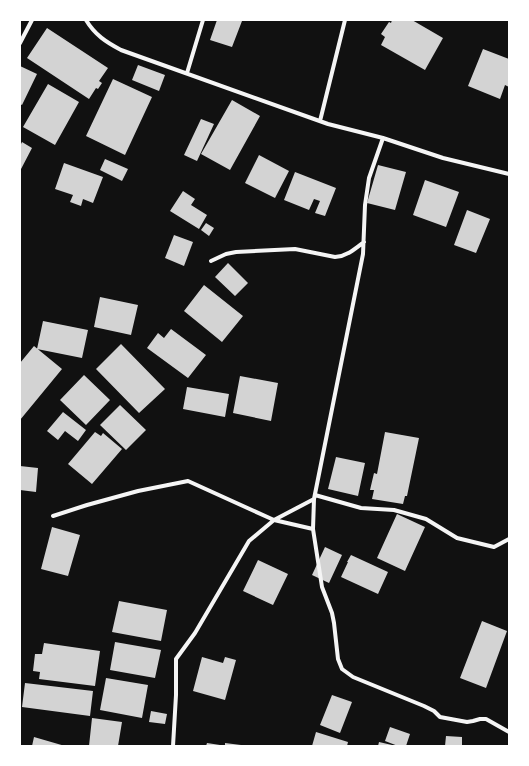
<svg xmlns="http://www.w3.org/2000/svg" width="529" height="766" font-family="'IBM Plex Sans',sans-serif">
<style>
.building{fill:#d3d3d3}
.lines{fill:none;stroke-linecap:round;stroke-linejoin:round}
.minor{stroke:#f5f5f5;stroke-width:4}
</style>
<rect width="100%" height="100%" fill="#111"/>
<!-- building -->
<path class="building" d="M217,20L242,21L232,47L210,40Z
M392,20H412L443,38L425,70L381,45L385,37L381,34L389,22L391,23Z
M47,28L108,68L99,81L102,83L98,89L96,88L89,99L27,58Z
M483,49L509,59V87L505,85L500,99L468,86Z
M138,65L165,75L159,91L132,80Z
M20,66L37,74L22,105L20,104Z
M113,79L152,97L125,155L86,136Z
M48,84L79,102L55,145L23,127Z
M232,100L260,116L230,170L201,154Z
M201,119L214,124L197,161L184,155Z
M22,142L32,148L20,171V146Z
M259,155L289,171L275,198L245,183Z
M105,159L128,169L122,181L100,170Z
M64,163L103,177L93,203L83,199L81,206L70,202L73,195L55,189Z
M378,165L406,172L395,210L367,203Z
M295,172L336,188L325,216L315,213L320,201L314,199L309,210L284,200Z
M425,180L459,192L446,227L413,215Z
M183,191L195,199L191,205L207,215L199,229L170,211Z
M467,210L490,219L476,253L454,245Z
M206,223L214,228L209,236L201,230Z
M174,235L193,242L184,266L165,258Z
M228,263L248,283L235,296L215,277Z
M204,285L243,316L222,342L184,311Z
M100,297L138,305L131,335L94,327Z
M43,321L88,330L82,358L37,349Z
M171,329L206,355L188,378L147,348L158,333L164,338Z
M121,344L165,389L139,413L96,369Z
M34,346L62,369L20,420V363Z
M84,375L110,400L86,425L60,400Z
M240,376L278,383L271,421L233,413Z
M187,387L229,394L225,417L183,409Z
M120,405L146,430L126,450L100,425Z
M63,412L86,430L78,441L65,431L58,440L47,431Z
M95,432L101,436L103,433L122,449L92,484L68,464Z
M385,432L419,438L407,496H405L403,504L372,499L374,490H370L374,473L377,474Z
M336,457L365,463L358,496L328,489Z
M20,466L38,468L36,492L20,490Z
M397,514L425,527L405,571L377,558Z
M52,527L80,535L68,576L41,569Z
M325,547L342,555L329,583L312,575Z
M351,555L388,572L378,594L341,577L348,562H347Z
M258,560L288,574L273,605L243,591Z
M119,601L167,610L161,641L112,632Z
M482,621L507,631L486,688L460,678Z
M115,642L161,650L155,678L110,670Z
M44,643L100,651L95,686L39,679L40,672L33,671L35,654H42Z
M202,657L223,663L225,657L236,660L225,700L193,691Z
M106,678L148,685L142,718L100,710Z
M25,683L93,691L90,716L22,707Z
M332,695L352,702L340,733L320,725Z
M151,711L167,714L165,724L149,722Z
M92,718L122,722L118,746H89Z
M390,727L410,734L406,746H398L385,741Z
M316,732L348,742L347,746H312Z
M446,736L462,737V746H445Z
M34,737L65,746H32Z
M379,742L392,745V746H378Z
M207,743L220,745V746H206Z
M225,743L241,745V746H225Z"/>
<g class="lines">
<!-- minor -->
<path class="minor" d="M86,20C95,35 106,42 121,50L328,124L383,138L443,158L509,174
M20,43L32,20
M187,73L203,20
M320,121L345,20
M383,138L369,178L365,205L363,254L314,499L313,529L322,587L332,613L334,623L338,659L342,669L353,677L424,706L434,711L440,717L467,722L473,721L480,719H486L509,732
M211,261L226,254L236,252L295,249L335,257C347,256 355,249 364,242
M315,495L361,508L394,510L426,519L457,538L494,547L509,539
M53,516L87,505L138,491L188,481L274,520L313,529
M173,746L176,695V659L195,633L249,541L274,520L314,499"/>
</g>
<!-- border -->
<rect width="529" height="766" fill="none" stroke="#ffffff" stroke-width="42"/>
</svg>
